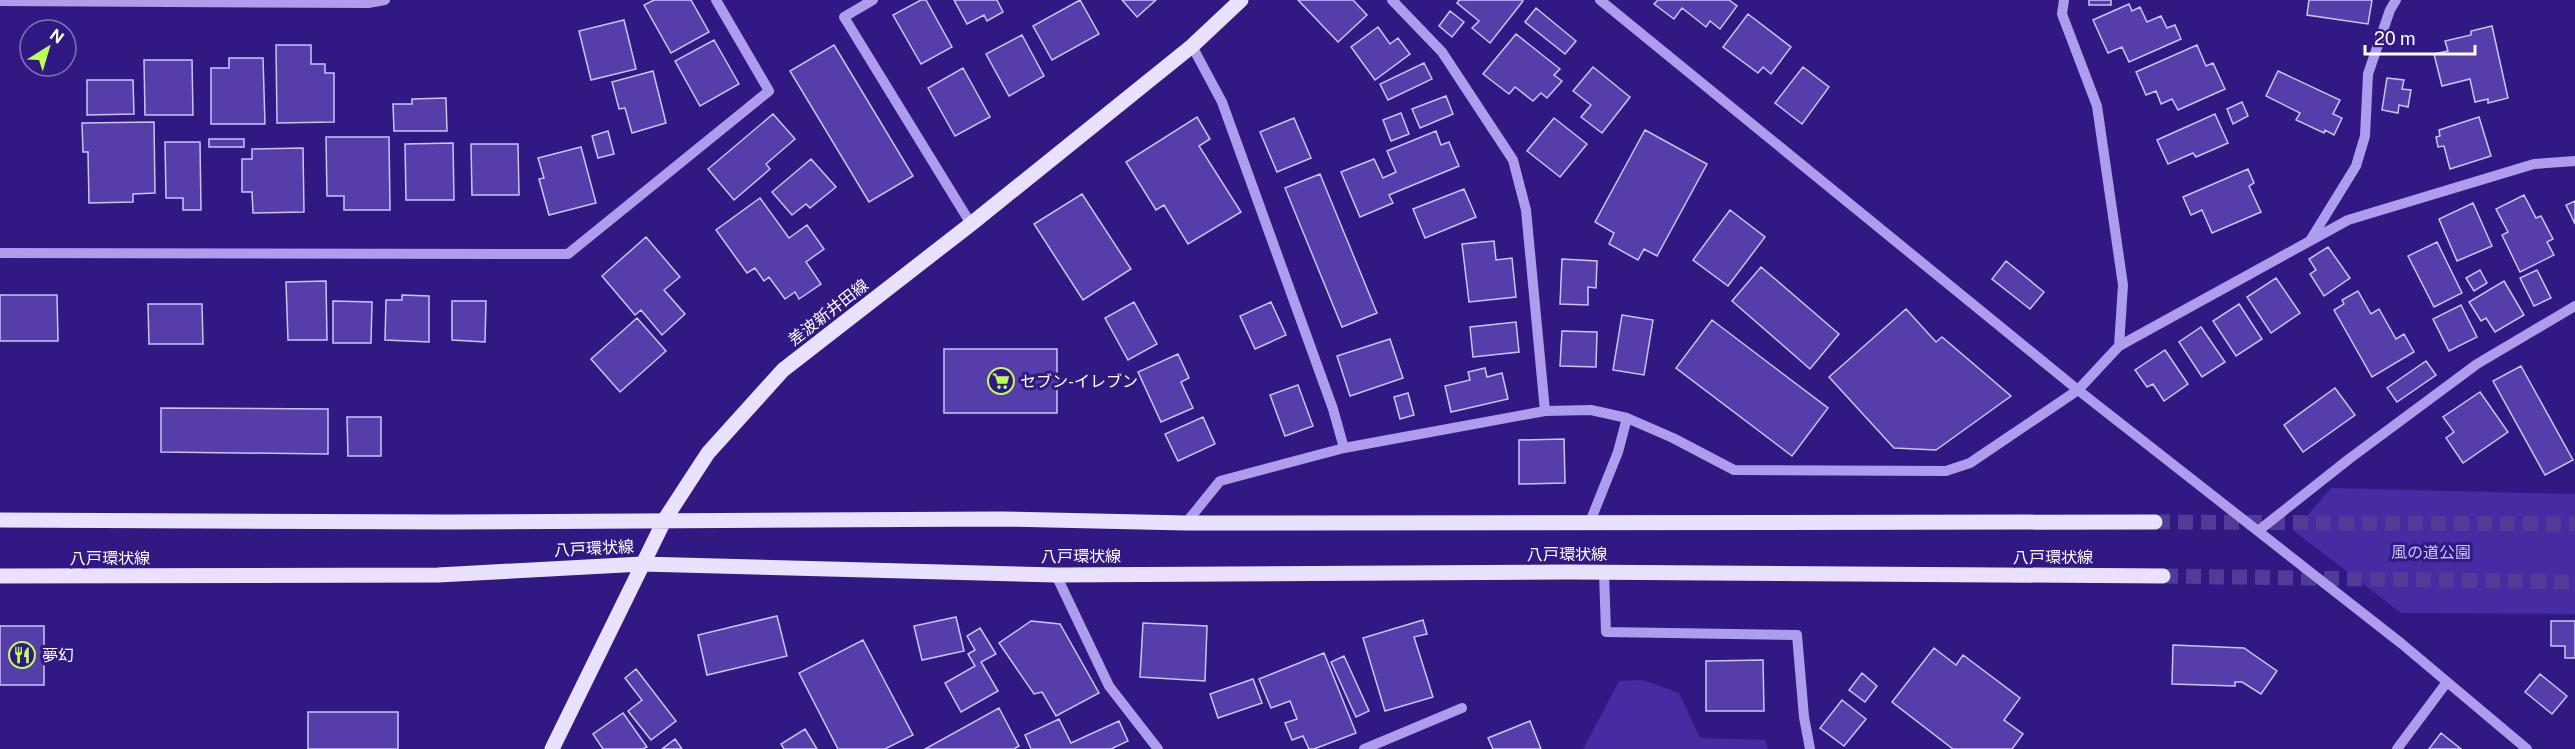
<svg xmlns="http://www.w3.org/2000/svg" width="2575" height="749" font-family="'Public Sans','Noto Sans JP',sans-serif">
<style>
.green{fill:#462ba2}
.building{fill:#563daa;stroke:#cec2f9;stroke-width:1.5}
.lines{fill:none;stroke-linecap:round;stroke-linejoin:round}
.major-tunnel{stroke:#513b96;stroke-width:15;stroke-dasharray:15 8;stroke-linecap:butt}
.minor{stroke:#ae9dec;stroke-width:10}
.major{stroke:#eae1ff;stroke-width:15}
.labels{text-anchor:middle;stroke-width:6;stroke-linejoin:round;paint-order:stroke}
.street-label{font-size:16px;fill:#fff;stroke:#321883}
.poi-label{font-size:16px;fill:#fff;stroke:#321883;text-anchor:start}
.park-label{font-size:16px;fill:#cec2f9;stroke:#321883}
</style>
<rect width="100%" height="100%" fill="#321883"/>
<!-- green -->
<path class="green" d="M2331,488L2575,494V614L2401,613L2294,531Z
M1643,680L1679,693L1700,738L1765,740L1768,749H1583L1619,681Z"/>
<!-- building -->
<path class="building" d="M654,0H691L709,32L671,53L644,5Z
M921,0H926L952,47L921,64L893,15Z
M954,0H997L1003,12L987,21L984,15L967,24Z
M1080,0L1099,34L1052,60L1033,26Z
M1122,0H1156L1137,17Z
M1298,0H1353L1367,15L1338,42Z
M1459,0H1522L1523,1L1490,43L1472,28L1479,21L1457,3Z
M1658,0H1729L1737,6L1720,29L1710,21L1706,27L1682,8L1674,19L1654,4Z
M2089,0H2111V5H2089Z
M2309,0H2372L2368,24L2307,15Z
M2129,4L2132,11L2140,7L2147,22L2161,16L2167,28L2175,25L2181,39L2129,62L2122,47L2108,53L2093,20Z
M1536,8L1576,41L1565,54L1525,22Z
M1450,11L1464,22L1452,37L1439,26Z
M1748,14L1791,47L1771,74L1763,67L1758,73L1723,47Z
M624,20L636,69L591,80L579,31Z
M2492,26L2508,98L2488,103V99L2475,102L2470,79L2442,86L2434,54L2448,51L2445,41L2471,35V31Z
M1378,27L1390,44L1398,38L1410,54L1375,80L1351,47Z
M1516,34L1560,69L1554,75L1562,81L1547,98L1541,93L1533,101L1515,87L1509,94L1483,74Z
M1022,35L1044,76L1009,96L986,54Z
M714,40L739,84L700,106L675,61Z
M276,45H311V64H325V73H334V122L277,123Z
M834,45L913,176L869,202L790,71Z
M2197,45L2206,66L2213,63L2225,89L2178,110L2172,99L2161,104L2156,91L2146,95L2136,72Z
M229,58H263L265,124H211V68H229Z
M144,60H192L193,115H145Z
M1424,63L1432,79L1388,100L1380,84Z
M1593,67L1630,97L1602,133L1581,117L1591,105L1573,91Z
M1803,67L1829,87L1802,124L1775,103Z
M963,68L990,117L955,136L928,88Z
M653,71L666,123L632,133L625,108L619,109L612,82Z
M2278,71L2340,100L2333,114L2342,118L2334,135L2325,130L2324,133L2296,120L2300,113L2266,96Z
M2387,78L2404,80L2402,89L2411,90L2408,107L2399,105L2398,113L2382,110Z
M87,80H133L134,114L87,115Z
M1446,96L1453,114L1420,128L1412,109Z
M446,98L447,131H394L393,104H412V99Z
M2242,102L2248,116L2233,124L2227,109Z
M1401,113L1409,134L1391,141L1383,120Z
M773,114L795,139L766,164L770,169L734,200L708,169Z
M2215,114L2228,143L2196,157L2193,153L2168,164L2157,140Z
M1197,117L1210,139L1199,146L1241,212L1188,244L1164,205L1156,210L1126,162Z
M2479,117L2491,156L2450,169L2444,146L2438,147L2436,137L2440,136L2439,130Z
M1294,118L1311,158L1277,172L1260,132Z
M1554,118L1587,144L1560,177L1527,151Z
M154,122L155,193L133,194V202L89,203L88,152H83L82,123Z
M1645,130L1707,164L1657,256L1644,249L1638,260L1609,244L1614,233L1595,222Z
M608,131L614,154L598,158L592,136Z
M1436,131L1441,145L1449,142L1459,166L1389,195L1393,203L1360,217L1341,172L1374,159L1383,178L1396,172L1387,151Z
M326,137H389L390,210H344V196H327Z
M209,139H244V147H209Z
M165,142H200L201,210H183V198H166Z
M453,143L454,200H406L405,144Z
M471,144H518L519,195H472Z
M581,147L596,203L549,215L539,179L544,178L538,158Z
M303,148L304,212L253,213L252,192H242V159H252V149Z
M811,159L836,187L810,208L806,204L792,215L772,192Z
M2248,169L2254,183L2249,186L2261,212L2212,233L2202,210L2191,215L2183,197Z
M1320,174L1377,313L1342,327L1285,188Z
M1464,189L1476,217L1425,238L1413,209Z
M1082,194L1131,269L1083,300L1034,224Z
M2524,195L2536,218L2541,216L2553,239L2547,242L2554,255L2520,272L2502,235L2508,232L2496,209Z
M760,198L789,238L807,225L824,249L806,262L821,284L799,299L795,292L785,299L769,277L764,281L755,268L747,273L716,230Z
M2575,201V224L2566,205Z
M2473,203L2492,246L2457,261L2439,219Z
M1730,210L1765,237L1728,286L1693,260Z
M646,237L680,277L664,290L685,314L662,335L641,310L635,315L602,276Z
M1494,241L1496,260L1512,258L1516,297L1469,302L1462,244Z
M2437,242L2462,293L2434,307L2408,256Z
M2328,247L2350,278L2324,296L2310,274L2316,270L2309,259Z
M1562,259L1597,261L1596,288L1588,287V305L1560,304Z
M2006,261L2044,292L2030,309L1992,279Z
M1761,267L1839,334L1810,369L1732,301Z
M2480,270L2487,283L2474,291L2466,278Z
M2537,270L2551,298L2534,306L2520,278Z
M2276,278L2300,313L2271,333L2247,297Z
M326,281L327,340H288L286,282Z
M2504,281L2524,315L2495,332L2486,318L2481,321L2469,302Z
M2358,291L2371,314L2379,309L2396,339L2404,334L2414,352L2372,377L2334,310L2344,304L2342,300Z
M0,295H57L58,341H0Z
M402,295L429,296V342L385,340L386,300H402Z
M333,301L372,302L371,343H333Z
M452,301H486L485,342L452,340Z
M1134,302L1157,344L1128,360L1105,318Z
M1271,302L1286,335L1255,349L1240,316Z
M148,304H202L203,344H149Z
M2239,304L2262,339L2236,356L2213,321Z
M2461,305L2477,337L2449,351L2433,319Z
M1906,309L1936,342L1942,337L2011,396L1936,450L1894,448L1829,377Z
M1622,315L1653,320L1644,375L1613,370Z
M637,318L666,351L620,392L591,359Z
M1712,320L1828,408L1792,456L1676,368Z
M1516,322L1519,352L1473,357L1470,327Z
M2201,327L2225,362L2202,377L2179,342Z
M1562,331L1597,332L1596,367L1560,366Z
M1390,339L1403,378L1350,396L1337,356Z
M944,349H1057V413H944Z
M2165,350L2188,384L2164,401L2153,384L2147,387L2135,370Z
M1178,354L1189,378L1181,382L1193,408L1161,422L1138,372Z
M2426,361L2436,375L2397,402L2387,388Z
M2521,366L2573,460L2545,475L2493,381Z
M1485,368L1487,377L1502,373L1508,399L1451,412L1445,386L1470,380L1468,372Z
M1298,385L1313,426L1285,436L1270,395Z
M2335,388L2355,415L2303,452L2284,425Z
M2480,392L2508,432L2463,463L2446,438L2454,432L2443,417Z
M1408,393L1414,415L1400,419L1394,397Z
M161,408L328,409V454L161,452Z
M347,417H381V456H348Z
M1203,417L1215,444L1178,461L1165,434Z
M1564,439L1565,483L1519,484V440Z
M777,616L787,656L707,675L698,635Z
M956,617L964,651L922,660L914,626Z
M1423,620L1427,634L1414,637L1433,697L1385,711L1363,638Z
M1031,621L1060,624L1099,693L1056,716L1042,692L1034,694L999,643Z
M2551,621H2575V658H2565V646H2551Z
M1143,623L1207,626L1205,681L1140,677Z
M0,626H44V685H0Z
M980,628L996,654L981,662L998,691L961,712L945,683L975,666L968,654L975,650L967,636Z
M863,640L913,735L885,749H838L799,673Z
M2173,645L2244,648L2277,671L2261,694L2242,682H2235V686L2172,684Z
M1934,648L1956,665L1963,655L2020,698L2004,720L2023,734L2012,749H1953L1892,702Z
M1324,653L1356,733L1314,749H1309L1303,736L1292,740L1285,723L1297,719L1290,701L1271,708L1259,679Z
M1344,656L1369,711L1356,717L1331,662Z
M1763,660L1764,711H1706V661Z
M636,669L676,721L651,740L628,711L642,700L625,678Z
M1862,673L1877,686L1865,702L1849,690Z
M2540,674L2567,696L2552,714L2525,692Z
M1253,679L1262,703L1218,718L1210,694Z
M1842,700L1866,719L1844,746L1820,728Z
M999,708L1019,746L1014,749H925Z
M308,712H398V749H308Z
M623,713L647,747L643,749H603L593,734Z
M1059,719L1071,743L1119,721L1128,741L1111,749H1031L1025,735Z
M1530,721L1541,749H1493L1488,738Z
M805,729L817,749H784L781,744Z
M2441,733L2461,749H2429Z
M675,739L682,749H662Z"/>
<g class="lines">
<!-- major-tunnel -->
<path class="major-tunnel" d="M2155,522L2575,524
M2163,576L2575,582"/>
<!-- minor -->
<path class="minor" d="M873,0L844,17L971,224
M1392,0L1442,52L1513,160L1526,210L1545,411
M1600,0L2078,390L2402,644L2527,749
M2064,0L2062,14L2097,106L2123,285L2119,346
M0,1L368,3L385,0
M1192,46L1222,102L1333,409L1344,448
M2311,239L2356,166L2365,136L2368,74L2390,10L2396,0
M0,253L568,254L769,91L716,0
M1590,522L1618,452L1627,418
M1186,523L1220,481L1344,448L1545,411L1591,410L1627,418L1673,438L1734,470L1946,471L1970,463L2078,390L2119,346L2348,220L2534,164L2575,161
M2258,531L2349,459L2477,364L2575,306
M1604,572L1606,632L1797,635L1804,717L1810,749
M1056,575L1109,686L1158,749
M1364,749L1462,708
M2397,749L2447,682"/>
<!-- major -->
<path class="major" d="M0,520L448,522L1002,519L1186,523L2155,522
M0,576L438,575L642,564L1056,575L1569,572L2163,576
M552,749L665,519L708,453L783,370L971,224L1192,46L1241,0"/>
</g>
<!-- icons -->
<defs>
<symbol id="supermarket-ring" viewBox="-11 -11 22 22"><circle r="9.5" fill="#321883" stroke="#beff57" stroke-width="1.5"/><path d="M-6-5.5h2.5l.6 2H6L4.5 2H-2.5L-4.4-4H-6ZM-1.5 3.2a1.3 1.3 0 1 0 .1 0ZM3 3.2a1.3 1.3 0 1 0 .1 0Z" fill="#beff57"/></symbol>
<symbol id="restaurant-ring" viewBox="-11 -11 22 22"><circle r="9.5" fill="#321883" stroke="#beff57" stroke-width="1.5"/><path d="M-5-6h1v4h1v-4h1v4h1v-4h1v5L-1.5 .5V6h-2V.5L-5-1ZM5-6V6H3V1.5H1.5Q1.5-4 5-6Z" fill="#beff57"/></symbol>
</defs>
<g fill-rule="evenodd">
<use href="#supermarket-ring" x="986" y="366" width="30" height="30"/>
<use href="#restaurant-ring" x="7" y="640" width="30" height="30"/>
</g>
<g class="labels">
<!-- street labels -->
<g class="street-label">
<text transform="translate(828 312) rotate(-38)" y="6">差波新井田線</text>
<text transform="translate(594 548) rotate(-3)" y="6">八戸環状線</text>
<text x="1567" y="560">八戸環状線</text>
<text x="1081" y="562">八戸環状線</text>
<text x="2053" y="563">八戸環状線</text>
<text x="110" y="564">八戸環状線</text>
</g>
<!-- poi labels -->
<g class="poi-label">
<text x="1020" y="387">セブン-イレブン</text>
<text x="42" y="661">夢幻</text>
</g>
<!-- park labels -->
<g class="park-label">
<text x="2431" y="558">風の道公園</text>
</g>
</g>
<!-- north arrow -->
<g transform="translate(48 48) rotate(37)"><circle r="28" fill="#321883" stroke="#8474b5" stroke-width="1.5"/>
<path d="M0-4.5L10 22L0 15L-10 22Z" fill="#beff57"/>
<text y="-9" font-size="16" font-weight="bold" text-anchor="middle" fill="#ffffff">N</text>
</g>
<!-- scale -->
<path d="M2365 45v9h110v-9" fill="none" stroke="#ffffff" stroke-width="3"/>
<text x="2374" y="45" font-size="18" fill="#ffffff" stroke="#321883" stroke-width="4.5" paint-order="stroke">20 m</text>
</svg>
